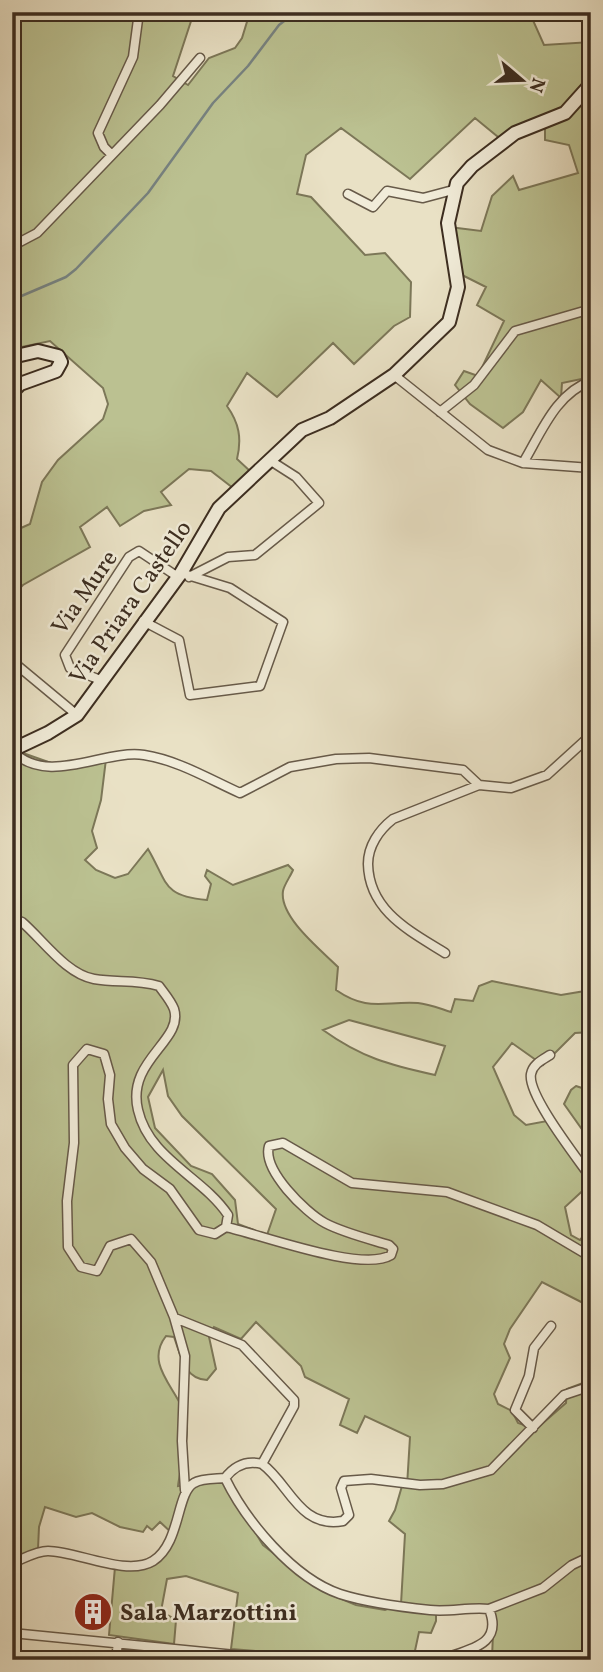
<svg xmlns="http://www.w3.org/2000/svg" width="603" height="1672" font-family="Vollkorn,serif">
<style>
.green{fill:#bbc191;stroke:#7c7758;stroke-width:2;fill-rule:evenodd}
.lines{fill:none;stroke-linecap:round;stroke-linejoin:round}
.stream{stroke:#778280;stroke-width:2.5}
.street-casing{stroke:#675a49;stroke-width:11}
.secondary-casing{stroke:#3c2d20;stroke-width:16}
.street{stroke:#f1ecd9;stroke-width:8}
.secondary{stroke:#f1ecd9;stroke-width:12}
.labels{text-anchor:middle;stroke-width:5;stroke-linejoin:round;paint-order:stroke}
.street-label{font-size:24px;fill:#3c2d20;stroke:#f1ecd9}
.poi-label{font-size:24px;font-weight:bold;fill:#3c2d20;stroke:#f1ecd9;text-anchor:start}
</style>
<rect width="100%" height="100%" fill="#e9e1c5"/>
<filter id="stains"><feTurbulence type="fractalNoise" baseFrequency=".00286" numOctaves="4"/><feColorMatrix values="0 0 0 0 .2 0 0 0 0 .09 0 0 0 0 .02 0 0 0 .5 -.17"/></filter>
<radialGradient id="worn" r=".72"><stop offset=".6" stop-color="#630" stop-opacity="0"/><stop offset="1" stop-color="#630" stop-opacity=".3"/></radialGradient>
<!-- green -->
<path class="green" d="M12,12H194L173,76L188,85L209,58L235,48L242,38L250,12H525L532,18L544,45L591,42V377L562,383L561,398L541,380L523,412L503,428L470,404L455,385L464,371L478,376L504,321L477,305L486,287L460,274L449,227L481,231L492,196L513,176L519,190L578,173L569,145L545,140V120L503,141L475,118L410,179L341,128L306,155L297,194L311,197L365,255L385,253L411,282L410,317L394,326L354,364L333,343L277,397L247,373L227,406C239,423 242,438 237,459L251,472L233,488L211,471L189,469L161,492L171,505L144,511L120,526L107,507L80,527L90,547L23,585L12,596V532L30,524L42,482L58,460L103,419L108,404L103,388L50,341L12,349Z
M20,752L54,764L106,759L101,800L92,831L97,848L85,860L96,870L115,878L128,874L148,849C168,883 162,896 207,900L211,884L205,876L207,870L233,885L288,865L293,870C290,877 284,885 283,891C279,917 321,950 338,967L336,990C368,1012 383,1001 418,1003C429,1004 441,1009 451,1012L455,999L473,1001L479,986L492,981L561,995L591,990V1032L575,1033L543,1065L512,1043L493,1067L514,1115L526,1125L547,1121L591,1175V1183L565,1207L571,1235L580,1240L591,1227V1307L542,1282L510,1329L504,1344L510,1358L494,1394L498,1404L512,1411L518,1423L536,1429L566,1403L567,1389L591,1380V1660H495L492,1658L494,1609L436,1611V1621L431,1633L419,1632L413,1660H363L231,1649L238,1593L186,1576L167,1579L161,1611L176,1620L174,1644L109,1635L115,1567L157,1563L174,1535L160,1522L152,1530L147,1526L143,1532L120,1527L92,1513L76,1517L45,1507L39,1527L38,1549L12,1559V754ZM349,1020L445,1046L435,1075C390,1065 362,1058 323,1030ZM163,1070L168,1096L182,1116L276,1209L267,1235L238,1224L235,1200L212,1174L191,1166L155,1128L148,1097ZM256,1322L301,1366L305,1377L349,1399L340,1425L357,1433L365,1416L410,1437L407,1486H402L395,1510L389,1521L405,1534L401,1604L385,1610L356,1605L322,1591L263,1545L223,1480L178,1486C180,1469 188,1443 187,1426C186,1394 141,1368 166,1336L174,1337C181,1356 184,1379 207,1380L216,1369L209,1337L214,1327L241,1339Z
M576,1086L591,1091V1142L564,1104L571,1090Z"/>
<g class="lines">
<!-- stream -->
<path class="stream" d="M12,300L66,277L76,269L148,193L213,103L248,66L279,25L296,12"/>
<defs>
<path id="street" d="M111,154L104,147L98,133L133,57L139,12
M348,194L373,207L387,191L423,198L453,190
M12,242L18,243L37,233L160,105L200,58
M394,375L488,450L523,463L591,468
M440,412L474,385L515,331L591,309
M523,463C541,433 556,393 591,381
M189,577L228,557L255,555L319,503L296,477L271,461
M143,621L179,640L190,695L260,686L283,622L230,588L181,573
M12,661L77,715
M103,681L70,668L65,655L129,557L139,551L178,577
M12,751C49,787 103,749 144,755C177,760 209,779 240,793L290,767L336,759L369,758L463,770L479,785
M12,918L22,922C43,940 66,974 94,979C117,983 135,979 159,986C164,993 171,1001 174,1009C184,1041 126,1060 138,1110C149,1159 203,1177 228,1215L226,1227C259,1234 362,1273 391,1255L393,1249L389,1245C369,1239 344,1233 325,1223C305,1212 262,1170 269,1146L283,1143L352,1183L447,1192L537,1225L591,1257
M445,953C410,931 369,911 368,864C368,846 379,830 393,819L479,785L511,788L547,775L591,735
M550,1055C542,1060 533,1064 531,1074C527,1095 578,1159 591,1178
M175,1318L242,1345L294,1400V1406L262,1464
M533,1428L515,1410L529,1376L534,1348L551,1326
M225,1478C235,1465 247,1460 262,1464C289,1483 299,1529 343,1521L349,1515L341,1488L344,1481L371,1479L420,1485L443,1484L491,1470L564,1395L591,1386
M225,1478C246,1521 293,1578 340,1594C368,1603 401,1607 430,1610C450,1612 469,1607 489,1609C504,1646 468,1649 440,1660
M185,1490L182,1441L185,1356L174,1317L151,1262L131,1239L110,1246L97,1271L81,1267L68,1247L67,1201L74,1143L73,1065L87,1049L104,1054L110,1075L108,1099L111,1124L125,1148L143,1169L170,1189L199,1230L215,1234L226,1227
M12,1563C23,1559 36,1551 48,1551C76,1551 127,1577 153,1561C181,1543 176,1493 194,1483C202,1478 216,1479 225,1478
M489,1609L543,1588L572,1565L591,1556
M12,1633L286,1660
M116,1660L118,1642"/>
<path id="secondary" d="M12,357L38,351L58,356L61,362L56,371L20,384L12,392
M12,750L48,733L77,715L181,573L219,508L302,430L330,418L394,375L449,322L458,287L448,223L457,183L472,166L515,133L565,113L591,84"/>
</defs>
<!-- street casing -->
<use href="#street" class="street-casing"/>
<!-- secondary casing -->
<use href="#secondary" class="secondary-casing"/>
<!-- street -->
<use href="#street" class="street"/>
<!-- secondary -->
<use href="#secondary" class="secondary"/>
</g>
<!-- icons -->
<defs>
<symbol id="building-disc" viewBox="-11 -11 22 22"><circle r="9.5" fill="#8f2418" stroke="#f1ecd9"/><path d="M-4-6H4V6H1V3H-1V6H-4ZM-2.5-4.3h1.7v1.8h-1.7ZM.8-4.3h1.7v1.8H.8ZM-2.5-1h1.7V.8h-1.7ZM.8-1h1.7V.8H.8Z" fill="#fff"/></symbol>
</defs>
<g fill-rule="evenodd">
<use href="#building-disc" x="71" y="1590" width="44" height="44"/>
</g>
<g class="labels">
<!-- street labels -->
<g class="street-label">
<text transform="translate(84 592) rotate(-55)" y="8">Via Mure</text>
<text transform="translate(130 602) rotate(-55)" y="8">Via Priara Castello</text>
</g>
<!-- poi labels -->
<g class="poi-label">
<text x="120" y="1620">Sala Marzottini</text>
</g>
</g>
<!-- margin -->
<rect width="603" height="1672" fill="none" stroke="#e9e1c5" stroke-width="42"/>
<rect x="14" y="14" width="575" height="1644" fill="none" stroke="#3c2d20" stroke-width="3.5"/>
<rect x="21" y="21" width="561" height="1630" fill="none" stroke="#3c2d20" stroke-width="2"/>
<!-- north arrow -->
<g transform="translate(522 80) rotate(109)" stroke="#f1ecd9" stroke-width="5" paint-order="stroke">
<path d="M0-5L12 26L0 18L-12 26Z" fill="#3c2d20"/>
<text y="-10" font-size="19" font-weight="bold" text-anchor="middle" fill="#3c2d20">N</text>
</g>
<rect width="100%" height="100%" filter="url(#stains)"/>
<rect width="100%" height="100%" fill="url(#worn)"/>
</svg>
